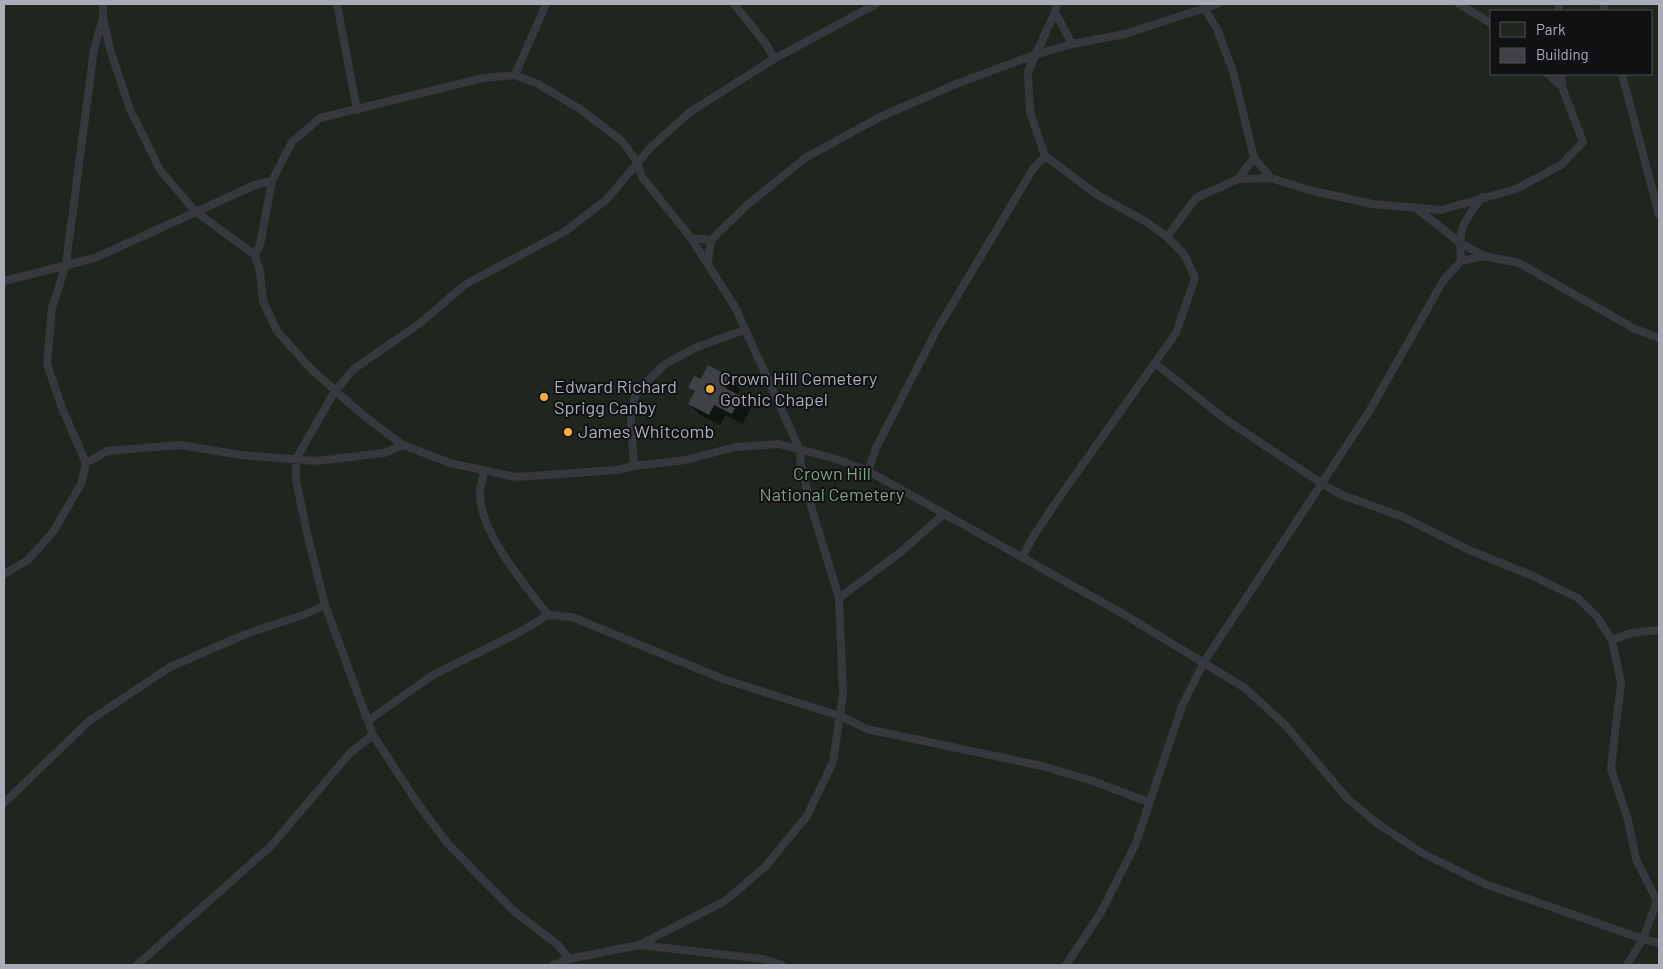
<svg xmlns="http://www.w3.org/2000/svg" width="1663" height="969" font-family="Barlow,sans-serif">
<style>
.green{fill:#1e261f;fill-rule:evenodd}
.shadow{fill:#0007}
.building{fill:#404145}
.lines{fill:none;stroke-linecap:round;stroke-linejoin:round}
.service{stroke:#37383d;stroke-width:8}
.poi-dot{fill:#f2b134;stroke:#111113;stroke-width:2}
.labels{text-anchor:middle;stroke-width:4;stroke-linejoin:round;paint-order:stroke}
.poi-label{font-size:18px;fill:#a8adb8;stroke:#111113;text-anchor:start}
.park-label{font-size:18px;fill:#7fa381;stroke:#111113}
</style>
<rect width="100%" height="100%" fill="#161618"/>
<!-- green -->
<path class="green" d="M4,4H1659V965H4ZM1492,11H1652V74H1492Z"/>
<!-- shadow -->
<path class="shadow" d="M729,378L740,389L737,396L751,408L743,424L726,415L720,425L700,415L689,404L695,393L690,388L701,381Z"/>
<!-- building -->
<path class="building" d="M708,365L730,377L725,388L741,396L732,414L714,405L709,415L688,404L695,391L688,388L694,376L701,379Z"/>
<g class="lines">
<!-- service -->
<path class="service" d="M103,4V19L111,52L130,109L160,170L196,212L255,255L260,272L263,301L277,331L311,369L364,416L403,445L450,463L516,477L617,470L634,466L686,460L735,447L779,444L836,459L868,471L1125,615L1245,688L1285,725L1348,799L1378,824L1424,854L1485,884L1643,939L1627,965
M337,4L357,110
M734,4L766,44L774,59
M1459,4L1492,24
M1603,4L1605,11
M1204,8L1217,29L1233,71L1254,158L1271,178L1309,190L1372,204L1441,210L1516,189L1561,165L1583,142L1562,87L1548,74
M1558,11L1559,4
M1055,12L1072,44
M1561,74L1562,87
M1622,74L1659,215
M515,75L546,4
M1238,179L1254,158
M1416,208L1459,242L1484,256
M1167,237L1196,198L1238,179L1271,178
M691,238L711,240L708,262
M711,240L746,206L805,158L880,117L956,84L1034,55L1072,44L1125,34L1217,4
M255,255L260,245L272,181L292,142L320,118L483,78L515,75L538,84L580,109L622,141L637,162L642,177L691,238L735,307L800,450L801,466L811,506L839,598L843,694L833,762L807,816L765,867L725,901L639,945
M1461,261C1458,227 1463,223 1482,197
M4,281L95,258L255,185L272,181
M1155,363L1225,419L1321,483L1342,495L1403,517L1469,550L1533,576L1578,598L1597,617L1612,640L1621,683L1611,768L1628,820L1636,859L1657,901
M86,463L107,451L180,445L241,455L316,461L384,453L403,445
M634,466L631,418L636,392L665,364L697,347L744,330
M484,471C483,477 481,484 480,490C477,530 525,585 548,615L572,617L723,679L840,716L867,729L1042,766L1093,781L1148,802
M868,471L876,448L935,333L1033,169L1045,156
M1022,557L1033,537L1054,505L1176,333L1195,278L1184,254L1167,237L1145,221L1099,196L1045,156L1030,112L1028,72L1055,12L1057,4
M4,574L28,560L53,532L81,484L86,463L62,408L47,364L52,308L66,264L94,49L102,21
M839,598L902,551L944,514
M1612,640L1631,633L1659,630
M369,720L433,675L518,633L548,615
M4,803L89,721L170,667L246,634L306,614L325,605
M1658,898L1643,939L1659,943
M569,959L558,945L515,912L447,843L418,804L373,735L325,605L306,529L296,480V459L335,391L354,369L420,323L466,284L564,232L606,200L652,146L690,112L774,59L876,4
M137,965L271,846L350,753L373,735
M553,965L569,959L639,945L764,959L782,965
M1066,965L1100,914L1136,843L1182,706L1204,662L1370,410L1443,281L1461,261L1484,256L1519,263L1635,329L1659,338"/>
</g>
<!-- markers -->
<g class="poi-dot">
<circle cx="710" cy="389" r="5"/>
<circle cx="544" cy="397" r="5"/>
<circle cx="568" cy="432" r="5"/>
</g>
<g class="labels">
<!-- poi labels -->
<g class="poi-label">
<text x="720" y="385">Crown Hill Cemetery<tspan x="720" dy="21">Gothic Chapel</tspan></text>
<text x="554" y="393">Edward Richard<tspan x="554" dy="21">Sprigg Canby</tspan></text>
<text x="578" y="438">James Whitcomb</text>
</g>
<!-- park labels -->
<g class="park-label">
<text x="832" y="480">Crown Hill<tspan x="832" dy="21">National Cemetery</tspan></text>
</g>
</g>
<!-- border -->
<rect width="1663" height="969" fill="none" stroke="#a8adb8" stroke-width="10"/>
<!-- legend -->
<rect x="1490" y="10" width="162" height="65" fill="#111113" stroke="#4d4f55"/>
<rect x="1500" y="22" width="25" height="15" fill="#1e261f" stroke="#4d4f55"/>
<text x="1536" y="35" font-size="15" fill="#a8adb8">Park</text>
<rect x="1500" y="48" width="25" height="15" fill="#404145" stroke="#4d4f55"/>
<text x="1536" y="60" font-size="15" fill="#a8adb8">Building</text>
</svg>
